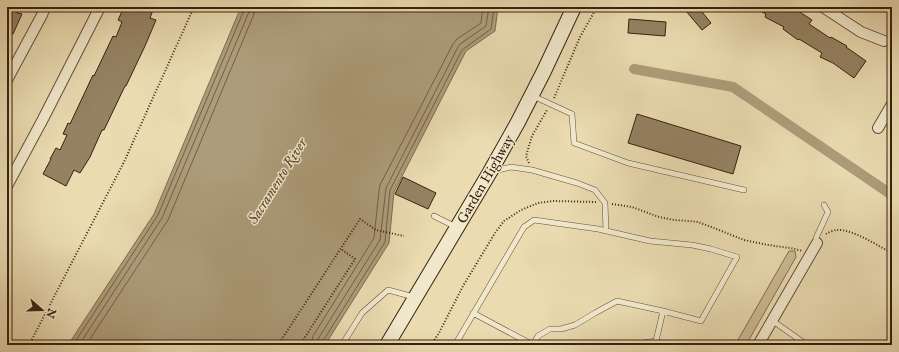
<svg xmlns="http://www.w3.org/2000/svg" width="899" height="352" font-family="'IM FELL English',serif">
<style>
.green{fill:#ccbb95;stroke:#826e52}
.water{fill:#ad9c7a;stroke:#7e6b4f}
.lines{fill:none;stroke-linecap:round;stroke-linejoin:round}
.shore{stroke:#725e44;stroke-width:1}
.canal{stroke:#ad9c7a;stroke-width:10}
.building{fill:#958263;stroke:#38210e}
.lane-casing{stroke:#645037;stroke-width:6}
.street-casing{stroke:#645037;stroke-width:12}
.secondary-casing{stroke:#38210e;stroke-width:16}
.path{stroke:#38210e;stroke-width:2;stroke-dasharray:1 2;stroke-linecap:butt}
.lane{stroke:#f1e8cc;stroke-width:5}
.street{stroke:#f1e8cc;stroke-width:10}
.secondary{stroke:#f1e8cc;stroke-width:14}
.labels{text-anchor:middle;stroke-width:3;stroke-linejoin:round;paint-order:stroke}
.street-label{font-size:14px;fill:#38210e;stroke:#f1e8cc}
.water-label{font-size:15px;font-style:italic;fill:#614c34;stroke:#f1e8cc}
</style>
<rect width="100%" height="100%" fill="#eadbb1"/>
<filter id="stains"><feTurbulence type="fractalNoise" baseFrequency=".005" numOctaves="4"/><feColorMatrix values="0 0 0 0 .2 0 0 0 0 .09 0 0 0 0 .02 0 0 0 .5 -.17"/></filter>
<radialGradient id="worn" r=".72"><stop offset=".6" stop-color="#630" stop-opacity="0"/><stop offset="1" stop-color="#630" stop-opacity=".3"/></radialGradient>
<!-- green -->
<path class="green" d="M789,251H795L796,257L746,345H735Z"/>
<!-- water -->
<path class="water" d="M241,7H498L495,31L466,51L394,192L389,243L325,345H68L154,214Z"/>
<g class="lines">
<!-- shore -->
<path class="shore" d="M73,345L158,215L244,10V7
M79,345L162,218L249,12V7
M86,345L168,220L254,14L255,7
M311,345L313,336L374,238L379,191L380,185L453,44L457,39L481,23L483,7
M317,345L318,339L380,240L386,188L458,47L460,44L486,26L489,7
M322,345L323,341L385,242L390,190L462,50L491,29L494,7"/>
<!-- canal -->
<path class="canal" d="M634,69L733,87L892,195"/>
</g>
<!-- building -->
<path class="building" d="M7,7H15L19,9L17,13L22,14L13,34L7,32Z
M124,7H154L150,18L156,20L145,46L126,86H125L104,130H102L90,157L80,173L74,170L66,186L43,174L51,159H50L56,148L60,150L67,135L63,134L68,123L70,124L93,75L94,76L113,36L116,37L122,22L118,20Z
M691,7H698L711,23L702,30L686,11Z
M752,7H792L812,20L809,24L830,38L831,37L847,46L846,47L866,61L854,78L833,63L820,57L822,53L799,39L798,40L783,29L784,27L765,17L766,14Z
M629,19L666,22L665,36L628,33Z
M637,114L741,146L733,174L628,143Z
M403,177L436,193L428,209L395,194Z"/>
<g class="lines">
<defs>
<path id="lane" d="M533,96L572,114L574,143L628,163L744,190
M494,171L511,167L532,170L577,183L595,190L605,203L606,231
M434,216L456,227
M817,243L816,238L828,212L824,205
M773,321L807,345
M654,344L656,341L664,345
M342,345L362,313L388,290L414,297
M455,345L524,227L534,220L598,229L650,241L692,245L711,249L737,257L701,321L663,311L617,301L595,313L575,325L561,329H550L538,336L533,345L473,313
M630,345L656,341L663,311
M886,345L892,337"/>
<path id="street" d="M823,7L861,32L884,41
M7,80L42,15L45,7
M878,128L892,104
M7,186L43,119L100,7
M758,345L817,243"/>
<path id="secondary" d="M387,345L490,172L518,122L544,71L574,7"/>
</defs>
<!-- lane casing -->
<use href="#lane" class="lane-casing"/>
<!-- street casing -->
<use href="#street" class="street-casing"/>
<!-- secondary casing -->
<use href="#secondary" class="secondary-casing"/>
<!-- path -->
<path class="path" d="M554,98L580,37L597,7
M529,163L526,156L532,136L547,110
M612,204L632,207L659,217L674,220L689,221L698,222L714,228L744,240L768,245L790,248L803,251
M826,234C829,232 834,230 837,230C853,229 878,246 892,253
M29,345L124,162L194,7
M278,345L360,219L376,230L404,236
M300,345L355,259L341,249
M431,345L439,333L463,286L495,233L504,221L521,210L538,203L553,201L596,202"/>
<!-- lane -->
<use href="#lane" class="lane"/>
<!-- street -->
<use href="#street" class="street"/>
<!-- secondary -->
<use href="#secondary" class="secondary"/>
</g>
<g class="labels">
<!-- street labels -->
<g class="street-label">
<text transform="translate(485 179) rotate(-60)" y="5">Garden Highway</text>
</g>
<!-- water labels -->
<g class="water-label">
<text transform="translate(277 181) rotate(-58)" y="5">Sacramento River</text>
</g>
</g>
<!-- margin -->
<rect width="899" height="352" fill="none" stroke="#eadbb1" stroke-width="24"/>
<rect x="8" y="8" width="883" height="336" fill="none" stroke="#38210e" stroke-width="2"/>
<rect x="12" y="12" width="875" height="328" fill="none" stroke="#38210e"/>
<!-- north arrow -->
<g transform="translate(42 310) rotate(110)" stroke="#f1e8cc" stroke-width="3" paint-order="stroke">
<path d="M0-3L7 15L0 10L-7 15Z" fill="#38210e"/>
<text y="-6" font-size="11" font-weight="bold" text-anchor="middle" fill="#38210e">N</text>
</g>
<rect width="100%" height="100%" filter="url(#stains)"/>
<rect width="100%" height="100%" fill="url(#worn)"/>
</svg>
